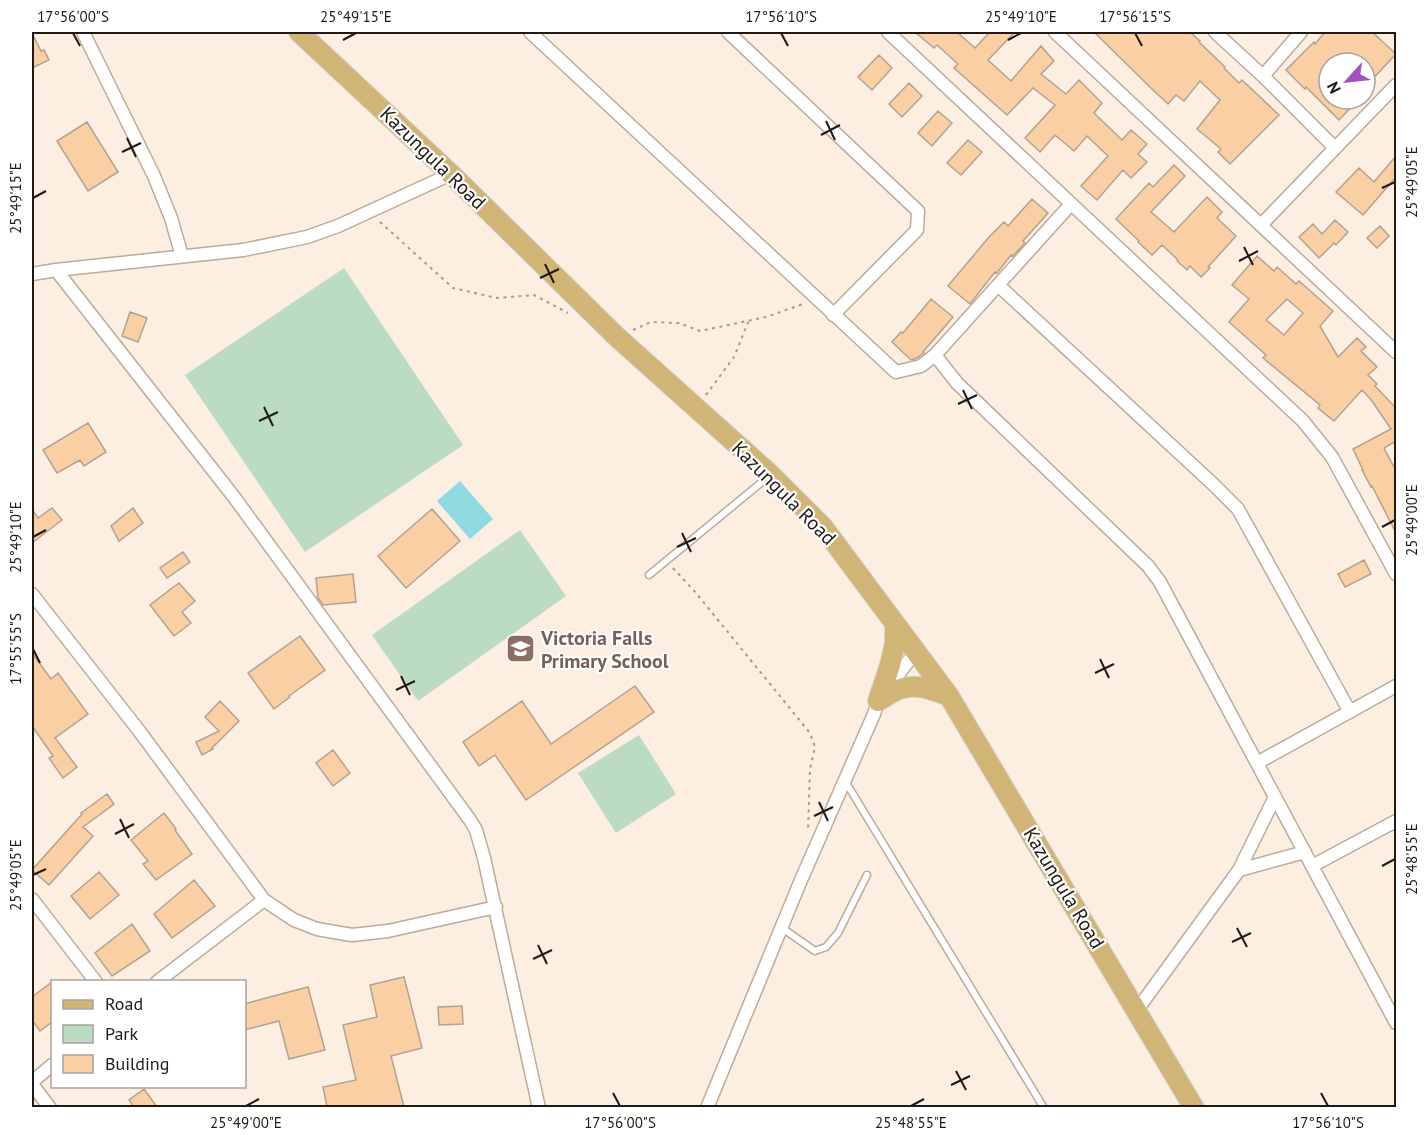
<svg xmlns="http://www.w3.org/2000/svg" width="1428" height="1139" font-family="'PT Sans',sans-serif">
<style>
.green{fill:#bcdbc3}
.water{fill:#8fdae0}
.building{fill:#facfa3;stroke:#b2a292;stroke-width:1.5;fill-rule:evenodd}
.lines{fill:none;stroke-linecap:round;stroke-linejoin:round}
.service-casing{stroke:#bbab9b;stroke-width:9}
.minor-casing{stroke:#bbab9b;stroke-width:15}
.primary-casing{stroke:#d7d6d5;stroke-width:22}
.path{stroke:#a69b91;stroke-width:2;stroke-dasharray:3 4.5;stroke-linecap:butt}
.service{stroke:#fff;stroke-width:6}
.minor{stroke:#fff;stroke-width:12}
.primary{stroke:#d1b577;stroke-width:20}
.ticks{fill:none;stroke:#201a14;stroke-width:2}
.labels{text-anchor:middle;stroke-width:4.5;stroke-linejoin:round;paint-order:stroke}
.street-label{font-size:20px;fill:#201a14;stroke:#fff}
.education-label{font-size:20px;font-weight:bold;fill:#785e54;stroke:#fff;text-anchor:start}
.neatline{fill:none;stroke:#201a14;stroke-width:2}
.ticks-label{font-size:15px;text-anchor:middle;fill:#201a14}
</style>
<rect width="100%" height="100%" fill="#fceee1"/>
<!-- green -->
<path class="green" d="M344,268L463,445L305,552L185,375Z
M520,530L566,596L418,701L372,635Z
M639,735L676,794L616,833L578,773Z"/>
<!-- water -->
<path class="water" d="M460,481L493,519L470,539L437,501Z"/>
<!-- building -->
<path class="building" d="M915,32H957L975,48L990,32H1015L988,60L1011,81L1041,46L1054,61L1041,74L1066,94L1079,80L1102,103L1094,113L1122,140L1131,130L1147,144L1138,154L1147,162L1131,178L1123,170L1097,200L1081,186L1108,156L1087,136L1074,151L1055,135L1040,152L1025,138L1055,105L1033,88L1007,115L954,68L958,64L937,45L934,48Z
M1094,32H1190L1200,41L1199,42L1225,67L1224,68L1239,83L1242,80L1279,115L1230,164L1218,152L1221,149L1197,129L1220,100L1200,81L1184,101L1176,95L1168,104L1153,90Z
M1325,32H1372L1396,54L1365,87V63H1329V99H1359L1339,120L1306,87L1305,89L1286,70L1314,42L1315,44Z
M32,33L41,51L44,50L49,60L32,68Z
M879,55L892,68L872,90L858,77Z
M909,83L922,96L902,117L889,104Z
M938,111L952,123L932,146L918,133Z
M87,122L118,172L88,191L57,141Z
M968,140L982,152L961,175L947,163Z
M1396,156V177L1363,215L1336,192L1359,168L1374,182Z
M1174,165L1185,176L1151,212L1174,232L1207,197L1222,212L1217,218L1236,236L1208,267L1210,268L1201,277L1190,266L1187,270L1177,261L1178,260L1162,245L1152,255L1138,242L1139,241L1116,219L1149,183L1153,187Z
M1032,199L1048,213L1023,241L1025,243L1013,256L1011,255L997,273L995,272L970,304L948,286L989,237L1004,222L1008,226Z
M1335,220L1348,232L1336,245L1334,243L1319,258L1299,237L1313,224L1322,234Z
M1380,226L1389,236L1377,248L1367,238Z
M1257,256L1274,271L1277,267L1296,284L1299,281L1333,311L1320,326L1338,357L1357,338L1366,347L1361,351L1377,367L1368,375L1377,384L1375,386L1396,408V441L1384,448L1396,471V533L1372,486L1371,487L1362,470H1363L1353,449L1391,429L1372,401L1362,390L1334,421L1318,408L1320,405L1263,358L1266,355L1229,322L1249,299L1232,285ZM1287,299L1303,313L1284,335L1266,320Z
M931,299L953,317L923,352L924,353L921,355L917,358L911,360L892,342L901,332L903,333Z
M130,312L147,318L138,342L122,336Z
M88,423L106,452L84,466L80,460L57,473L43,450Z
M52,508L62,520L32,543V509L38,518Z
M133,508L143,523L119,541L111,526Z
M432,509L460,541L406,588L378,556Z
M183,552L190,562L167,578L160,568Z
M1364,560L1371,574L1345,587L1338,574Z
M353,574L356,602L323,605L318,598L316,578Z
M179,583L195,601L182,612L191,623L174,636L150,605Z
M300,636L325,670L289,696L290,697L274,709L248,673Z
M32,653L51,679L58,673L88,714L55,738L77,767L63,778L49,758L53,756L32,726Z
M635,686L654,712L526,800L495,755L479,766L463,742L522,701L551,744Z
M220,701L239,721L212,748L213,749L202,755L196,742L219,731L205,717Z
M333,750L350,773L333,786L316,763Z
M107,794L114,804L83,827L93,836L49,885L32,870L82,814L81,813Z
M164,813L176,829L175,830L192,854L156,880L143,864L148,861L131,840Z
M99,872L119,895L90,919L71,896Z
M194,880L215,906L172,938L154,914Z
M132,924L150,951L112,976L95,953Z
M404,977L422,1048L391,1056L404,1107H327L323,1087L356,1080L343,1025L377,1017L370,985Z
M52,982V1022L40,1031L32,1020V997Z
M308,987L325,1050L289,1059L279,1021L244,1030V1004Z
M462,1006L463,1024L439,1025L438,1007Z
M144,1089L157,1107H134L129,1100Z"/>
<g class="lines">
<defs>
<path id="service" d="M649,575L768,477
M845,781L1044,1108
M782,928L815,951L826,947L838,933L867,875"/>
<path id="minor" d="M83,32L154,176L171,218L182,256
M530,32L896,372L921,366L935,355L1071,204
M728,32L918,211L917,230L833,315
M888,32L1303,421L1332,457L1396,574
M1055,32L1396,352
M1215,32L1263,76L1335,148
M1263,76L1301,32
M1261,225L1396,85
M56,270L243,250L307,237L338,226L451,174
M32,274L56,270L234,497L470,820L476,830L484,858L539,1108
M998,285L1214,485L1238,509L1350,712
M935,355L957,383L1148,566L1160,582L1396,1023
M32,594L140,732L264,900
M1257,763L1396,686
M1312,866L1396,821
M1239,870L1305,852
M32,899L96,982
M157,982L264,900L294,920L317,929L352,935L388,931L496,907
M1137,1010L1239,870L1275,797
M32,1082L52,1065
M32,1084L50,1108
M707,1108L801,880L874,714L878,701L916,651"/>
<path id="primary" d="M299,32L451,174L617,337L771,475L823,527L949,696L1194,1108
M878,701L890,665L895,643V624
M878,701C885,697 892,692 900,689C916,683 933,690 949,696"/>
</defs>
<!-- service casing -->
<use href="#service" class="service-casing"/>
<!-- minor casing -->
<use href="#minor" class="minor-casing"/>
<!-- primary casing -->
<use href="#primary" class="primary-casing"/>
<!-- path -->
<path class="path" d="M380,222L453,288L497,298L534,295L568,313
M633,330L651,322L679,323L700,331L766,317L803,304
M706,395L734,357L749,320
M673,568L696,593L810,733L815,747L810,769L808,832"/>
<!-- service -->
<use href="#service" class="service"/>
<!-- minor -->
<use href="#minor" class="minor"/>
<!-- primary -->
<use href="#primary" class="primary"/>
</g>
<!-- ticks -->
<path class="ticks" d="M73,33L80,46M781,33L788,46M1135,33L1142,46M343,40L356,33M1008,40L1021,33M826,121L835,140M821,135L840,125M127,138L136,157M122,152L141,143M1382,188L1395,182M33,198L46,191M1244,247L1253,265M1239,261L1258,251M545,264L554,283M540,278L559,269M963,390L972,409M958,404L977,395M264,407L273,426M259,421L278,412M1382,527L1395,520M682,533L691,552M33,537L46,530M677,547L696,538M33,649L40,663M1100,659L1109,678M1095,673L1114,664M401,676L410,695M396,690L415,681M819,802L828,821M814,816L833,807M120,819L129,838M115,834L134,824M1382,866L1395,859M33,875L46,869M1237,928L1247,947M1232,942L1251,933M538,945L547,964M533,959L552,950M956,1071L966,1090M951,1085L970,1076M613,1093L620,1106M1321,1093L1328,1106M246,1106L259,1099M911,1106L924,1099"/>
<!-- icons -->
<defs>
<symbol id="school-square" viewBox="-11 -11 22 22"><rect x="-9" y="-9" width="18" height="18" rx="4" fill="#8d6e63" stroke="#fff"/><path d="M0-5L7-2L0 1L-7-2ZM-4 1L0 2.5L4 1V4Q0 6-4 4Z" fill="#fff"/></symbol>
</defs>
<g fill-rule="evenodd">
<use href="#school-square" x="504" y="632" width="33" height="33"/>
</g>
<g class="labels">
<!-- street labels -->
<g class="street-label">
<text transform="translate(433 158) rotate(44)" y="7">Kazungula Road</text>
<text transform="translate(784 493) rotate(45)" y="7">Kazungula Road</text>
<text transform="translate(1064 888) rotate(59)" y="7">Kazungula Road</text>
</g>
<!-- education labels -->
<g class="education-label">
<text x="541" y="645">Victoria Falls<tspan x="541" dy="23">Primary School</tspan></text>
</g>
</g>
<!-- border -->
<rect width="1428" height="1139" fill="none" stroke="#ffffff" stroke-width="66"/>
<!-- legend -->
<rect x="51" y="980" width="195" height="108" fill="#ffffff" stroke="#a6a3a1" stroke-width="1.5"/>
<rect x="63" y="1000" width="30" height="9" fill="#d1b577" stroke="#a6a3a1" stroke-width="1.5"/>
<text x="105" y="1010" font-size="18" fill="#201a14">Road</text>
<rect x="63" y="1025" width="30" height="18" fill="#bcdbc3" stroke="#a6a3a1" stroke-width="1.5"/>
<text x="105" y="1040" font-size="18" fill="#201a14">Park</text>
<rect x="63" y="1055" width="30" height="18" fill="#facfa3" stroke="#a6a3a1" stroke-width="1.5"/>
<text x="105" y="1070" font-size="18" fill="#201a14">Building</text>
<!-- north arrow -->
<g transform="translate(1347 81) rotate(243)"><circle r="28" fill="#ffffff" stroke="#a6a3a1" stroke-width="1.5"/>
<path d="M0-4.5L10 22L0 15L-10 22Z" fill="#a251c1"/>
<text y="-9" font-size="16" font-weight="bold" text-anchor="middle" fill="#201a14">N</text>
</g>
<rect x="33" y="33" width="1362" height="1073" class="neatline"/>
<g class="ticks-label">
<text x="73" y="22">17°56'00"S</text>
<text x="356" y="22">25°49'15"E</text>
<text x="781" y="22">17°56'10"S</text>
<text x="1021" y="22">25°49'10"E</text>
<text x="1135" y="22">17°56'15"S</text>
<text transform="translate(1412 182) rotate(-90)" y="5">25°49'05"E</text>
<text transform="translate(16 198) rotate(-90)" y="5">25°49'15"E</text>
<text transform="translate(1412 520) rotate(-90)" y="5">25°49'00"E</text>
<text transform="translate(16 537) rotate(-90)" y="5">25°49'10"E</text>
<text transform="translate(16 649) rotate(-90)" y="5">17°55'55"S</text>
<text transform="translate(1412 859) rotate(-90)" y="5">25°48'55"E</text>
<text transform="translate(16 875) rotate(-90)" y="5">25°49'05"E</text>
<text x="246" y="1128">25°49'00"E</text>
<text x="620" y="1128">17°56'00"S</text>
<text x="911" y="1128">25°48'55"E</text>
<text x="1328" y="1128">17°56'10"S</text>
</g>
</svg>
